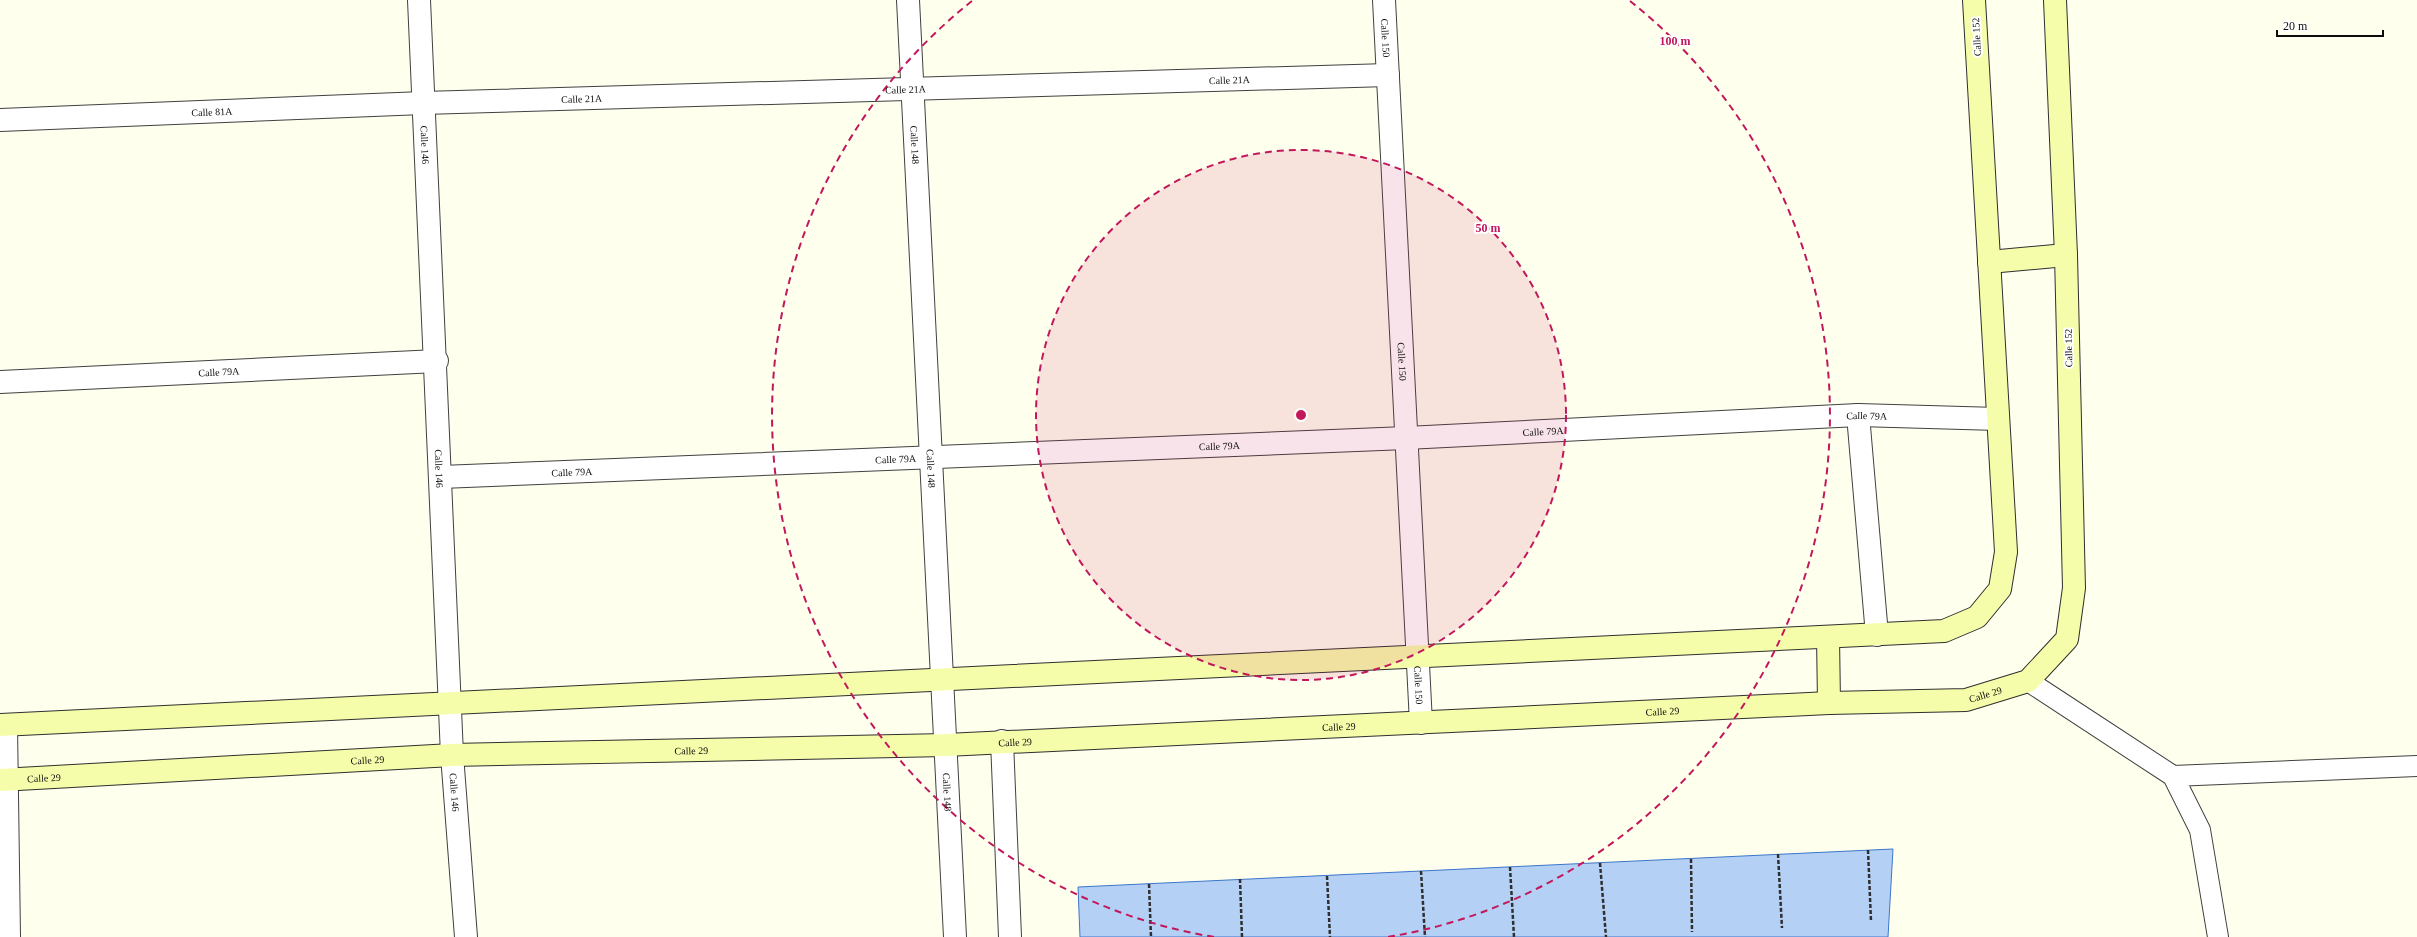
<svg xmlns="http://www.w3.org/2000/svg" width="2417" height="937" font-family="'Times New Roman',serif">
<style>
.water{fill:#b4d0f5;stroke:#3c76ca}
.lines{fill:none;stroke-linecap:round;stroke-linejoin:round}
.service-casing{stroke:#404040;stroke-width:22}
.pedestrian-casing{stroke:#404040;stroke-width:24}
.minor-casing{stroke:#404040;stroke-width:24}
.tertiary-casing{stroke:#404040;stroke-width:24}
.secondary-casing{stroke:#2f2f2f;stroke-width:24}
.path{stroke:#2f2f2f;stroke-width:2.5;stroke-dasharray:4 2;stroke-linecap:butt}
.service{stroke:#fff;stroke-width:20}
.pedestrian{stroke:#fff;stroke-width:22}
.minor{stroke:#fff;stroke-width:22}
.tertiary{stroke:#fff;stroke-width:22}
.secondary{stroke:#f6fdaa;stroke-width:22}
.ring{fill:none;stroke:#c2185b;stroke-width:2;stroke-dasharray:7 5}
.labels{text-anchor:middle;stroke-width:4;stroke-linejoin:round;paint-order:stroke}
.street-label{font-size:10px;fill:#0d0d0d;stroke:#fff}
.centre{fill:#c2185b;stroke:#fff;stroke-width:2}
.ring-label{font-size:12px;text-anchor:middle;font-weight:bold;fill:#c2185b;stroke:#fff;stroke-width:4;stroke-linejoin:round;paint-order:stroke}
</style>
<rect width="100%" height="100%" fill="#ffe"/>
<!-- water -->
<path class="water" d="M1893,849L1888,937H1080L1078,887Z"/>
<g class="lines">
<defs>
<path id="service" d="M2028,681L2173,776L2200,830L2218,937
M2173,776L2417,766"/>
<path id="pedestrian" d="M6,725L9,937"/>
<g id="minor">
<path id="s1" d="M419,0L452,755L466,937"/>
<path id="s2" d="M908,0L955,937"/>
<path id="s3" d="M0,382L437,361"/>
<path d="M1858,415L1877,635"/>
<path id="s4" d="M441,477L1406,438L1858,415L1998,419"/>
<path d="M1002,741L1010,937"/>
</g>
<g id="tertiary">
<path id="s5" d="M1384,0L1421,723"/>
<path id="s6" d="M0,120L423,103L1388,75"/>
</g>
<g id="secondary">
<path d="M1989,262L2066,255"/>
<path d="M1828,637L1829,703"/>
<path d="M0,725L1944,631L1977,617L2000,589L2006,552L1974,0"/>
<path id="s7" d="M0,780L452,755L946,745L1829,703L1966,700L2028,681L2067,639L2074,588L2066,255L2055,0"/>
</g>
</defs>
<!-- service casing -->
<use href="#service" class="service-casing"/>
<!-- pedestrian casing -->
<use href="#pedestrian" class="pedestrian-casing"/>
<!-- minor casing -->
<use href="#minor" class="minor-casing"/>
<!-- tertiary casing -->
<use href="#tertiary" class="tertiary-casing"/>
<!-- secondary casing -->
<use href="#secondary" class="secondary-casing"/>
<!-- path -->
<path class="path" d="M1868,850L1871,921
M1778,854L1782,928
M1691,859L1692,932
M1600,863L1606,937
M1510,867L1514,937
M1421,871L1425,937
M1327,876L1330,937
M1240,879L1242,937
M1149,884L1151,937"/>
<!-- service -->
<use href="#service" class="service"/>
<!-- pedestrian -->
<use href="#pedestrian" class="pedestrian"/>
<!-- minor -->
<use href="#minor" class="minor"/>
<!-- tertiary -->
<use href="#tertiary" class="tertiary"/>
<!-- secondary -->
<use href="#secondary" class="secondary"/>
</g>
<!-- distance rings -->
<circle cx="1301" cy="415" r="265" fill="#c2185b" fill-opacity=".12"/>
<g class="ring">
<circle cx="1301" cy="415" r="265"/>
<path d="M1214 937A529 529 0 0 1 972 1M1630 1A529 529 0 0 1 1388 937"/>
</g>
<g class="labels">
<!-- street labels -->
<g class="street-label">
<text transform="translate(1976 37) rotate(-93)" y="4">Calle 152</text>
<text dy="4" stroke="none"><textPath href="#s5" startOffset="38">Calle 150</textPath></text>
<text dy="4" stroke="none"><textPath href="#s6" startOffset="1230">Calle 21A</textPath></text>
<text dy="4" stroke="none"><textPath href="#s6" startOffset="906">Calle 21A</textPath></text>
<text dy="4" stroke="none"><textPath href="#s6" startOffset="582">Calle 21A</textPath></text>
<text dy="4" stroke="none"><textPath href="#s6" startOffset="212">Calle 81A</textPath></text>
<text dy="4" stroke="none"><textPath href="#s1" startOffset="145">Calle 146</textPath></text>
<text dy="4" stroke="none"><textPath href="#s2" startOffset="145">Calle 148</textPath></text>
<text transform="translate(2068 348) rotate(-91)" y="4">Calle 152</text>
<text dy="4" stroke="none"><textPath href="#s5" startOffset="362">Calle 150</textPath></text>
<text dy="4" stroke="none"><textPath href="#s3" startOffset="219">Calle 79A</textPath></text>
<text dy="4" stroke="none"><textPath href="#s4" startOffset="1427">Calle 79A</textPath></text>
<text dy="4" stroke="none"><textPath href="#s4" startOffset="1103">Calle 79A</textPath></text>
<text dy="4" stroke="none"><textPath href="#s4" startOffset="779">Calle 79A</textPath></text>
<text dy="4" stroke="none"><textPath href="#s4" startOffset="455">Calle 79A</textPath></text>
<text dy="4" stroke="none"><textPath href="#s2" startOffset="469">Calle 148</textPath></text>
<text dy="4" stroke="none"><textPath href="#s1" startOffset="469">Calle 146</textPath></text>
<text dy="4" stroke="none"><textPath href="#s4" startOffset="131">Calle 79A</textPath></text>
<text dy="4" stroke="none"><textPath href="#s5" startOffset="686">Calle 150</textPath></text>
<text dy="4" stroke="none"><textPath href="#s7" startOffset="1988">Calle 29</textPath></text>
<text dy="4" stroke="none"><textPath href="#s7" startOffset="1664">Calle 29</textPath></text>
<text dy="4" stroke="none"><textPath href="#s7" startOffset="1340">Calle 29</textPath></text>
<text dy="4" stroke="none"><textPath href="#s7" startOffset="1016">Calle 29</textPath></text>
<text dy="4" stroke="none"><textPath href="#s7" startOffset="692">Calle 29</textPath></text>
<text dy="4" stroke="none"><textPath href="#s7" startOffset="368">Calle 29</textPath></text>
<text dy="4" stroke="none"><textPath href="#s7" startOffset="44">Calle 29</textPath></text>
<text dy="4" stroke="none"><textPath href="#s1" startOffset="793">Calle 146</textPath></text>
<text dy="4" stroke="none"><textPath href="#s2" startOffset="793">Calle 148</textPath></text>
</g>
</g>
<circle cx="1301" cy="415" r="6" class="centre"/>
<g class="ring-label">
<text x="1675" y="45">100 m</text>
<text x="1488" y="232">50 m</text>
</g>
<!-- scale -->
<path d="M2277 30v6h106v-6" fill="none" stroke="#0d0d0d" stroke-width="2"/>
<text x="2283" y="30" font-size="12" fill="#0d0d0d" stroke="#ffffff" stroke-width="3" paint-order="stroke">20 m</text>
</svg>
